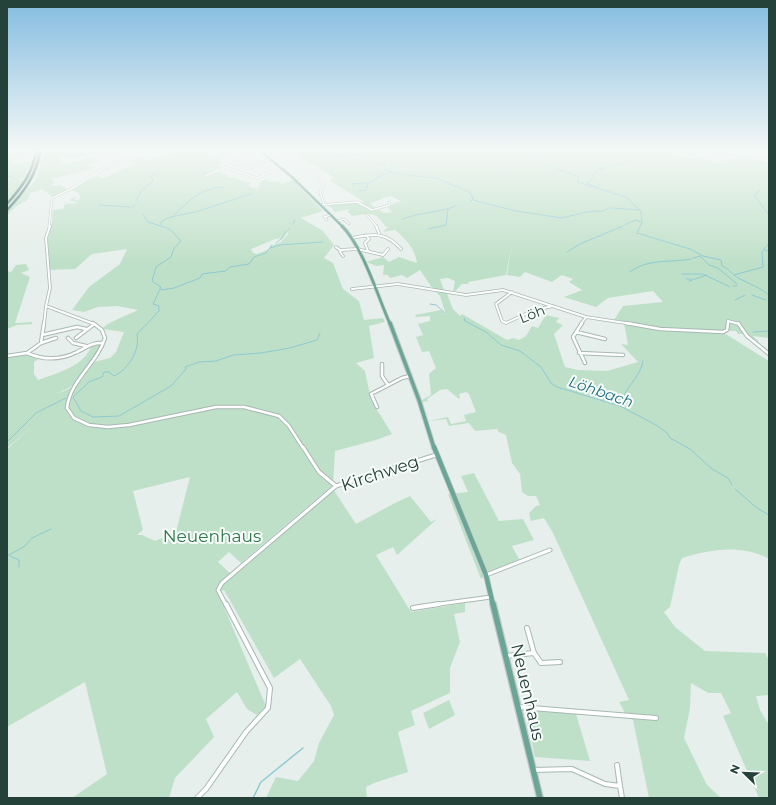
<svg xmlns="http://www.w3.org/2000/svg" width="776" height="805" font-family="Montserrat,sans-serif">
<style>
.green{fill:#bfe0c8;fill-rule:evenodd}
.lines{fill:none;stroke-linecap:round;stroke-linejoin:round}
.stream-far1{stroke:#8ec9d4;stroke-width:1}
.stream{stroke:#8ec9d4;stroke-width:1.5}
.minor-far4-casing{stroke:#a8b8b2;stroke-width:2.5}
.minor-far3-casing{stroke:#a8b8b2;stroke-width:3.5}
.minor-far2-casing{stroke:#a8b8b2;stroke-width:4.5}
.minor-far1-casing{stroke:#a8b8b2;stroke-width:5}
.minor-casing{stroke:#a8b8b2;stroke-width:6}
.tertiary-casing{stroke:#a8b8b2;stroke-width:3}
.primary-far4-casing{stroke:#c2cac8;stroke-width:3}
.primary-far3-casing{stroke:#c2cac8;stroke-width:4}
.primary-far2-casing{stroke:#c2cac8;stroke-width:5.5}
.primary-far1-casing{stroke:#c2cac8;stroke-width:6}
.primary-casing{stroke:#c2cac8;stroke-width:8}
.motorway-casing{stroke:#c2cac8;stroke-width:3.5}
.minor-far4{stroke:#fff;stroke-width:1.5}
.minor-far3{stroke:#fff;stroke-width:2}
.minor-far2{stroke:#fff;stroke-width:2.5}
.minor-far1{stroke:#fff;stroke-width:3}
.minor{stroke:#fff;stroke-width:4}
.tertiary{stroke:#fff;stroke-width:2}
.primary-far4{stroke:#6aa596;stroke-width:2}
.primary-far3{stroke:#6aa596;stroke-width:2.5}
.primary-far2{stroke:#6aa596;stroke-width:3.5}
.primary-far1{stroke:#6aa596;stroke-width:4.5}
.primary{stroke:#6aa596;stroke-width:5.5}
.motorway{stroke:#2f6f62;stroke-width:2.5}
.labels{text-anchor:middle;stroke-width:4;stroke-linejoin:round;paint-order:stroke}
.street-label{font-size:14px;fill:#24423a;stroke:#f7fbf9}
.water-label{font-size:15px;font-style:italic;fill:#1c6f80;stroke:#f7fbf9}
.near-street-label{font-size:17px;fill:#24423a;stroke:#f7fbf9}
.near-park-label{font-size:17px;fill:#2d7a4b;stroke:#f7fbf9}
</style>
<rect width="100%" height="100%" fill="#e6efeb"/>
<!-- green -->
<path class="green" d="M7,151H32L33,154L21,155L13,159L12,162L15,164L32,161L20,186L7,202Z
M44,151H130L100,152L69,159H65L62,155L60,159L65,164L95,156L98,161L87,165L95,168L51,179L55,182L51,186L60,185L69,190L53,197L42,189L30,193C28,203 24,201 17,206C13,209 10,213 7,216V212L36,179Z
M192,151L204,153L215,151L210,152L216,157L226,154L229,156L218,159L223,163L219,164L220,169L218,171L223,174L228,175L227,176L229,178L233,177C237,180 246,182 251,183L248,186L258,189L261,181L267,179L270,182L278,181L282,184L293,180L323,211L301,218L323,231L334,245L324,258L333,263L343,289L359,301L364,320L383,318L385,322L369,326L374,358L356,363L365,371L371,400L392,434L376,440L335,451L333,485L241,563L229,552L218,562L233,576L333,489L356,524L395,503L410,496L431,522L437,519L397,555L393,547L376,555L411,612L465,603V612L454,614L460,642L450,668V693L411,711L415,725L398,732L408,772L374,783L366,787L367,798H266L276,777L298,781L314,761L319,743L334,715L331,706L300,659L274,678L224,590L218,593L266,706L257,715L247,709L237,692L206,719L214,737L175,778L169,798H72L107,774L85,682L7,727V449L33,426L7,448V357L27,354L38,359L34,362V374L38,380C57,373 87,366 92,343L101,345C95,358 85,377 72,386C68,389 62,390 59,393L75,386L94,362L110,358L116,352L124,332L102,329C108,322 128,315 138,310L117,306L98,307L84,312L72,310L89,287L120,264L127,249L92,254L75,269L49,270L47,242L52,223L53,210L63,209L65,204L78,203L69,200L75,197L76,198L74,200H78L81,197L77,192L71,190L96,176L104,178L135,164L129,161L140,157L148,160L171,153L179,154L181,152ZM287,233H289L281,242L271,246L270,249L257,254L253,253L251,249L275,239L281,238V241ZM190,477L176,532L155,541L142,535H137L143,530L133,491Z
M293,151L349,153L350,151H666L686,159L705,157L713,163L747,156L769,163V338L753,336L759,342H755L746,334H738L736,331L661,328L614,320L623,306L663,302L653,291L608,298L596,307L564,297L582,290L569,282L573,279L562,275L552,282L525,272L520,277L507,275L512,243L506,275L468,282L469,284H462L455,291H453L455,281L448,278L440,279L444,290L433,289L420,270L407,278L402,275L390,278L388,275H383L384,265L377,266L366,262L383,257L389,262L399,257L417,263C415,249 406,239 395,230L383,232L388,227L385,226C375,210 369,214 352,216L347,211L350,210L349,209L335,212L329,205L364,202L329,180L334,178L314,164L308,165L309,163L298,157ZM391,196L401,201L387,206L392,212L384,213L370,204L383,198Z
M26,264L29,270L21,273L30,277L15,323L32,322V324L17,325L7,329V271L11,272L16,265Z
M435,291H446L453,309L460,316L462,314L469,318L507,340L513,338L519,340L526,336L532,326L538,328L546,315L559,318L556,322L563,325L554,334L565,367L578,370L607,371L638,362L621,344L628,345L624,323L660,329L724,333L769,361V559C742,544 710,549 682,558L679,565L670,607L664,612L675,627L705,651L765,653L769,660V695L756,696L760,710L769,725V798H759L723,716L731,713L721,693H708L691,683L690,708L684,738L707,785L721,798H649L633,720L625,713L619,702L629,700L553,533L544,518L531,521L529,513L536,506L540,505L536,496H528L522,492L520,474L512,463L506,435L499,432L497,429L475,431L469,423L449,426L446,419L428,421L448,417L451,424L466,421L464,415L476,412L469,394L466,392L459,394L460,398L459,399L447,389L440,390L427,399L428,401L422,402V400L431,395L429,374L436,368L429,351L422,352L416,337L423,335L418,324L430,321V316L416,317L415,315L441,310L446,315L440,296Z
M474,473L499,521L523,519L534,540L512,546L520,561L490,571L481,579L448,494L468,492L461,476Z
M449,700L455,715L429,729L423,713Z
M528,709L576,714L590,761L535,757L525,712Z"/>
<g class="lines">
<!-- stream-far1 -->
<path class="stream-far1" d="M20,151H26
M520,151L534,160L579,177L577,182L626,197L641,211L642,223L637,233L690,249L703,256L721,260L722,266C730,269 733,276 740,279C752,285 759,287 769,295
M323,152L333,156H358L372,161
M377,161L384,164L385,170L405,175L436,178L471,193L473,200L516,211L562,218L586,212L603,211L609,208
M370,164H379
M7,176L13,177L14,179
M352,184L368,183
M598,188L587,183L594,177V173L600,169L632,161L631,159L634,157L632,153L636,151
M760,190L754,195L769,215
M359,191L366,190L368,183L389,172L398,173
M136,201L142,190L153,181L151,176L158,169
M470,202L472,200
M99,205L131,207
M133,207L134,205
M612,208L639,210
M143,215L148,222L170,229L181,241L174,248L171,257L156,267L152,281L161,287L153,304L159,306V311L137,334C140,350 129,369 114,376L109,372H104L102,377L89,382L73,397L81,411L93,417L119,416L171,386L186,369L185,367L199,362L216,361L233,355L261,353L290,348L317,340L320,333
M174,215C190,200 201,188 224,187
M171,217L199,211L251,194
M403,219C420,212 439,213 456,206
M293,224L295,220
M160,225L162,221L171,217
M625,225L635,220L641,222
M428,229L446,225L448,209
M288,230L290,228
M276,243L282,238L286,231
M270,248L280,245L323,242
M763,250L769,244V235
M764,250L769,251
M567,252L580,244L623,226
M700,256L709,265L718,268L737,284
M693,258L700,256
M630,272C648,258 670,263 691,259
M682,274H703L730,287
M734,275L763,267L762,251
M686,279H691
M689,281L707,275
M733,286H737
M161,290L174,288L200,278L202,274L225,271L230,267L249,264L254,257L266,253L272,245
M752,295L766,300
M735,300L745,295
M430,304L436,305L445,313
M464,318L465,321L486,332L501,345L520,351L541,367L551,383L557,387L620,406L656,425L666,432L670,438L690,449L712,469L728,478L732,485
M753,332L769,331
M620,406C624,387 640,379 643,361
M7,442L36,413L66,398
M735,489L757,508L769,515
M7,556L25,546L32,538L51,529
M10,556L19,560V567"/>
<!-- stream -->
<path class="stream" d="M253,798L261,782L303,748"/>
<defs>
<path id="minor-far4" d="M222,151L237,162
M692,153L716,156L742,151
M265,155L278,152L283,155
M231,157L249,153
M356,158L361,157
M227,168L257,178L281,168
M205,176L236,163L251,167L270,159
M318,178L324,186L320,192L324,204
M321,205L357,202L372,210L390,205L389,202
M367,215L377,227
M327,220L324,217L331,215
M338,221L344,219L349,224
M49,227L52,198L73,188L101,170L143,151"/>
<path id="minor-far3" d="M50,226L46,238L50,288L46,306L94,324
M376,226L379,233
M366,235L369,239L365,243L368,251
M352,238C374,234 385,231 401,249
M336,247L340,250L357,249L383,255L388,249
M341,250L340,252L343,256
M352,289L398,284L466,295L503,290L586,317L632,324
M512,292L496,304L502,321L506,323L534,310L553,306
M44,324L46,306
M581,324L586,317
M728,324V321L739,324"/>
<path id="minor-far2" d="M93,323L102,330L105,338C97,364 70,380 67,408L74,418L89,425L108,427L129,425L216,407H244L279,416L289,426L303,448
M582,323L573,337L585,363
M626,323L660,329L723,332L727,330L728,323
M738,323L747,336L769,354
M576,332L605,339
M42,335L77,327L86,329
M68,338L73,343L86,346
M76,338L93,325
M41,343L56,338
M27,353C43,360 61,360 77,352C86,348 92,342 103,343
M579,353L623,355
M7,356L27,353L41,343L44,323
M382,364V376L388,385
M377,407L371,394L402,378L410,376"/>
<path id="minor-far1" d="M303,447L319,472L336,486
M486,575L550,550
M226,605L218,590L222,583L336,486L436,455
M432,605L491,597"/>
<path id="minor" d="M413,608L439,604
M534,653L541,663L560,662
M506,656L534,653L527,628
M519,707L656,718
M617,765L620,786
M533,770L572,769L605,784L620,786L622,798
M197,798L206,789L246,732L268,708L270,688L226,604"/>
<path id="tertiary" d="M738,151L769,162"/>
<path id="primary-far4" d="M260,151L292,177L343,227"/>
<path id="primary-far3" d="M342,226C363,247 378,297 390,324"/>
<path id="primary-far2" d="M390,323L419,400L434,448"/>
<path id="primary-far1" d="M434,447L486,575L493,605"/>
<path id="primary" d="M493,604L540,798"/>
<path id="motorway" d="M7,204C21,188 33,173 36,151
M7,210C23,193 37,175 40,151"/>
</defs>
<!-- minor-far4 casing -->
<use href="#minor-far4" class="minor-far4-casing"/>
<!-- minor-far3 casing -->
<use href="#minor-far3" class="minor-far3-casing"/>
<!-- minor-far2 casing -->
<use href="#minor-far2" class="minor-far2-casing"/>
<!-- minor-far1 casing -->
<use href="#minor-far1" class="minor-far1-casing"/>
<!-- minor casing -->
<use href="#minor" class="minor-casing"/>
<!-- tertiary casing -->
<use href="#tertiary" class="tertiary-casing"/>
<!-- primary-far4 casing -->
<use href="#primary-far4" class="primary-far4-casing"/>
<!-- primary-far3 casing -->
<use href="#primary-far3" class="primary-far3-casing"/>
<!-- primary-far2 casing -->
<use href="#primary-far2" class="primary-far2-casing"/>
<!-- primary-far1 casing -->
<use href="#primary-far1" class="primary-far1-casing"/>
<!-- primary casing -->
<use href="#primary" class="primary-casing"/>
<!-- motorway casing -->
<use href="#motorway" class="motorway-casing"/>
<!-- minor-far4 -->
<use href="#minor-far4" class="minor-far4"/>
<!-- minor-far3 -->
<use href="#minor-far3" class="minor-far3"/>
<!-- minor-far2 -->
<use href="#minor-far2" class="minor-far2"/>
<!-- minor-far1 -->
<use href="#minor-far1" class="minor-far1"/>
<!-- minor -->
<use href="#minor" class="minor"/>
<!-- tertiary -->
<use href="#tertiary" class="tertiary"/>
<!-- primary-far4 -->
<use href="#primary-far4" class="primary-far4"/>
<!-- primary-far3 -->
<use href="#primary-far3" class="primary-far3"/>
<!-- primary-far2 -->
<use href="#primary-far2" class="primary-far2"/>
<!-- primary-far1 -->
<use href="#primary-far1" class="primary-far1"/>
<!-- primary -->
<use href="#primary" class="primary"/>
<!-- motorway -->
<use href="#motorway" class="motorway"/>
</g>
<!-- sky -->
<linearGradient id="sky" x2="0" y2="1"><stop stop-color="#84bce0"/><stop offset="0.57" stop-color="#f4f8f6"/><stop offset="1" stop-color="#f4f8f6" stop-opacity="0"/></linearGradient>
<rect width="776" height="263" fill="url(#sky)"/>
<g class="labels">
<!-- street labels -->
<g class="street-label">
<text transform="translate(532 314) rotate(-21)" y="5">Löh</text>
</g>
<!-- water labels -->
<g class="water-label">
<text transform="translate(601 392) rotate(19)" y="5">Löhbach</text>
</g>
<!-- near-street labels -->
<g class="near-street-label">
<text transform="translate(380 473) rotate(-18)" y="6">Kirchweg</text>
<text transform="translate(528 692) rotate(77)" y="6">Neuenhaus</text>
</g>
<!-- near-park labels -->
<g class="near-park-label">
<text x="212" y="542">Neuenhaus</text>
</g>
</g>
<!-- border -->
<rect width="776" height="805" fill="none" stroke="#24423a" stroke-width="16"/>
<!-- north arrow -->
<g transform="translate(744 773) rotate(293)" stroke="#f7fbf9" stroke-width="3" paint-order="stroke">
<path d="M0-3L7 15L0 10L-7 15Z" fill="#24423a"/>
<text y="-6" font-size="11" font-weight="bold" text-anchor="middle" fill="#24423a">N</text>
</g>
</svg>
